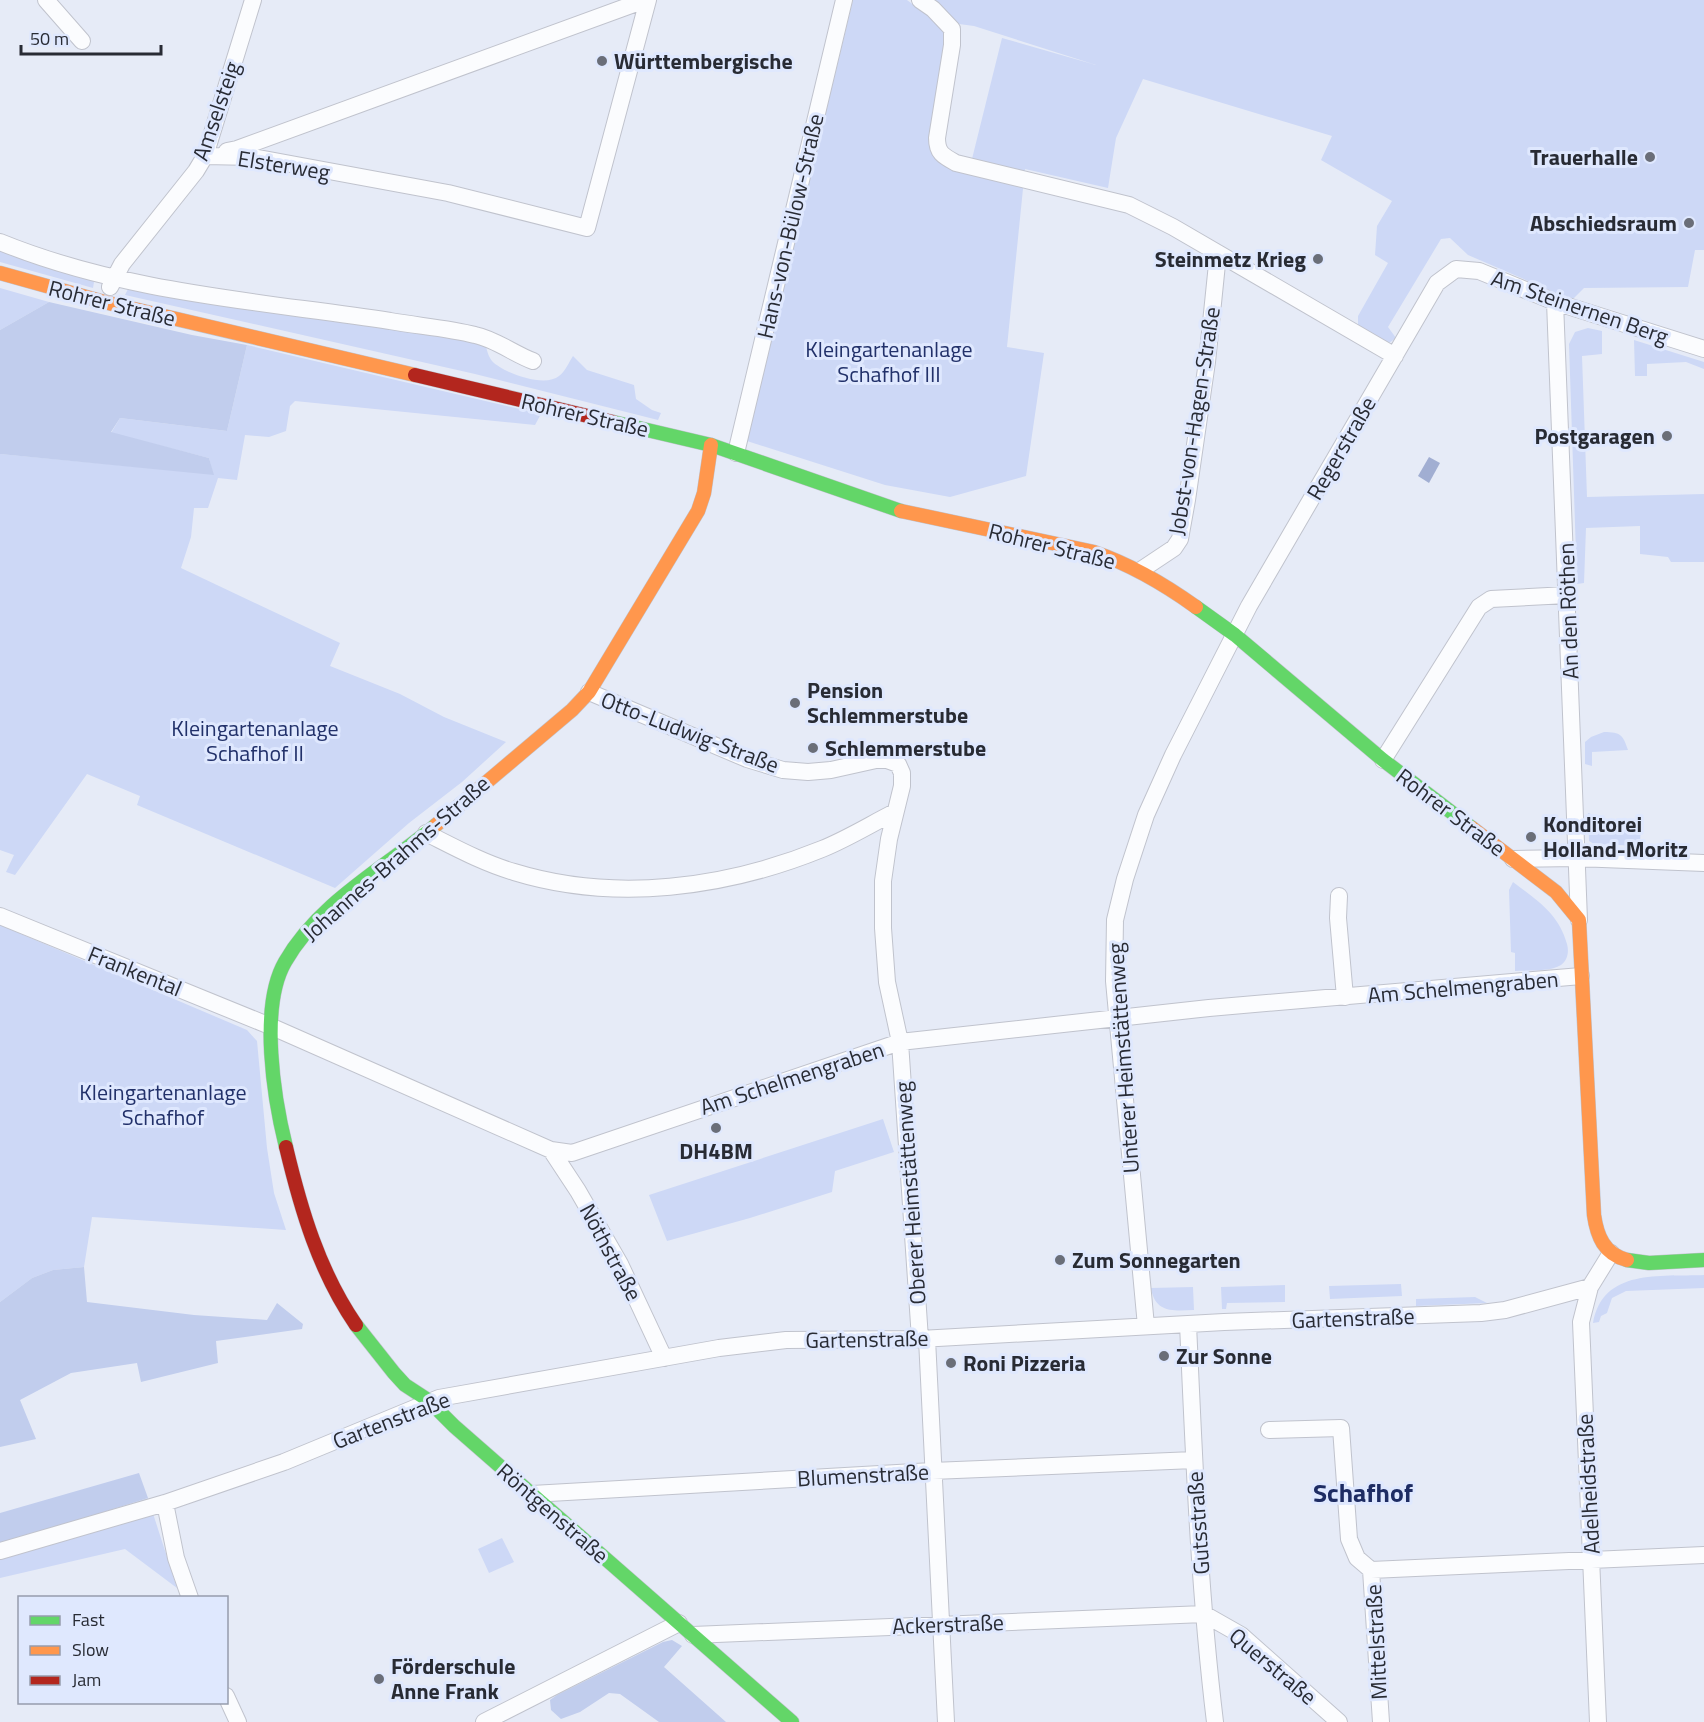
<svg xmlns="http://www.w3.org/2000/svg" width="1704" height="1722" font-family="'Titillium Web',sans-serif">
<style>
.green{fill:#cdd8f6}
.forest{fill:#c1cded}
.water{fill:#a1aed2}
.lines{fill:none;stroke-linecap:round;stroke-linejoin:round}
.street-casing{stroke:#c0c3cd;stroke-width:18}
.fast-casing{stroke:#c0c3cd;stroke-width:15}
.slow-casing{stroke:#c0c3cd;stroke-width:15}
.jam-casing{stroke:#c0c3cd;stroke-width:15}
.street{stroke:#fbfcfe;stroke-width:16}
.fast{stroke:#63d668;stroke-width:14}
.slow{stroke:#ff974d;stroke-width:14}
.jam{stroke:#b3261e;stroke-width:14}
.poi-dot{fill:#6a6e78;stroke:#dfe8fe;stroke-width:2}
.labels{text-anchor:middle;stroke-width:6;stroke-linejoin:round;paint-order:stroke}
.poi-label{font-size:22px;font-weight:bold;fill:#282b34;stroke:#dfe8fe;text-anchor:start}
.street-label{font-size:22px;fill:#282b34;stroke:#dfe8fe}
.park-label{font-size:22px;fill:#22316a;stroke:#dfe8fe}
.quarter-label{font-size:26px;font-weight:bold;fill:#1e2c63;stroke:#dfe8fe}
</style>
<rect width="100%" height="100%" fill="#e6ebf7"/>
<!-- green -->
<path class="green" d="M853,0H907L943,27L947,43L930,147L969,171L1002,38L1096,65L974,26L959,24L928,0H1704V250H1695L1688,287L1584,288L1572,300L1468,255L1450,238L1441,239L1388,327L1396,338L1389,343L1358,327V316L1388,263L1375,255L1377,226L1392,201L1321,160L1332,136L1143,79L1116,138L1108,188L1025,169L1007,347L1044,353L1026,476L950,497L885,485L747,441Z
M0,246L90,276L94,282L93,288L0,262Z
M129,287L485,343C487,350 488,356 492,361C503,373 545,388 559,376C565,372 569,362 573,356L587,370L634,385L636,399L652,410L661,413L658,420L475,374L125,295Z
M0,288L49,302L0,330Z
M1588,328L1602,331V354L1582,356L1587,497L1704,494V562H1671L1668,557L1640,554V526L1586,528L1584,583L1577,584L1569,344L1575,332Z
M1634,340L1704,362V369L1686,362L1647,364V376H1635Z
M247,345L541,414L535,425L295,401L290,406L286,431L269,437L245,435L237,480L218,478L208,508H194L191,537L181,568L340,643L330,666L400,694L444,717L506,742L462,782L409,823L335,888L137,805L140,796L87,774L15,875L6,872L14,855L0,850V454L213,474L209,458L111,433L120,418L227,431Z
M1604,732C1621,732 1623,735 1628,750L1592,752V766L1585,764V742L1591,737Z
M1588,813L1594,815L1595,830L1631,829V820L1641,818L1640,846L1594,844L1589,841Z
M1513,882C1537,900 1559,914 1567,944C1569,951 1568,960 1561,965C1550,972 1529,970 1515,971V953L1511,952L1509,890Z
M0,925L247,1030L257,1041L267,1148L274,1193L286,1230L92,1217L84,1267L53,1270L32,1278L0,1302Z
M883,1119L894,1152L835,1171L832,1192L750,1218L667,1241L649,1195Z
M1704,1275V1288L1626,1291L1612,1298L1607,1313L1601,1316L1599,1322L1593,1323C1603,1268 1660,1277 1704,1275Z
M1401,1284L1402,1296L1330,1299L1329,1286Z
M1285,1285V1302L1227,1303L1226,1309H1222L1221,1287Z
M1193,1287L1194,1310C1173,1311 1155,1313 1151,1288Z
M1475,1297L1487,1303L1416,1306V1299Z
M148,1498L177,1588L125,1549L0,1578V1545Z
M502,1538L514,1562L489,1573L478,1549Z"/>
<!-- forest -->
<path class="forest" d="M49,302L192,335L247,345L227,431L120,418L111,432L209,458L214,475L0,454V330Z
M84,1267L87,1302L194,1315L267,1320L277,1303L303,1324L302,1329L216,1341L218,1363L141,1382L137,1363L71,1373L20,1400L36,1439L0,1447V1302L32,1278L53,1270Z
M139,1473L148,1498L0,1545V1513Z
M672,1640L682,1646L664,1667L726,1722H659L620,1694L609,1693L580,1712L561,1719L551,1710L550,1700L557,1695L663,1642Z"/>
<!-- water -->
<path class="water" d="M1429,457L1440,463L1429,483L1418,476Z"/>
<g class="lines">
<defs>
<path id="street" d="M46,0L82,41
M920,0L933,9L952,29V45L937,138C937,153 943,156 956,163L1129,205L1173,227L1395,356
M227,151L237,149L645,0
M205,156L253,157L448,193L587,228L648,0
M0,242C125,293 259,301 390,321C418,326 448,328 475,335C495,339 514,354 533,361
M110,287L122,264L196,171L205,156L253,0
M1555,302L1579,920
M736,453L844,0
M1141,570L1174,548L1180,539L1187,500L1207,362L1218,254
M589,692L747,759L783,770L808,772L831,770L876,760H887L898,764L902,773V786L889,839L883,881V928L887,982L900,1042L920,1339
M1383,760L1479,607L1491,599L1567,595
M426,833C454,847 483,863 514,872C615,903 726,888 822,849C847,839 871,824 895,812
M1513,859L1577,858L1704,863
M1339,896L1338,918L1345,997
M0,916L270,1026L551,1150L572,1153L900,1042L1209,1008L1581,976
M551,1150L578,1191L620,1264L664,1358
M1188,1324C1194,1457 1199,1590 1215,1722
M1146,1326L1114,981L1115,920L1125,879L1146,815L1173,755L1249,606L1437,283L1456,269L1479,271L1555,302L1704,349
M927,1339L946,1722
M1269,1430L1341,1428L1349,1539L1357,1558L1371,1570L1381,1722
M532,1494L932,1471L1194,1460
M165,1503L176,1558L190,1598
M0,1551L165,1503L284,1462L439,1398L719,1348L786,1340L920,1339L1224,1322L1481,1313L1505,1310L1590,1287
M1371,1570L1704,1555
M1204,1614L1241,1635L1339,1722
M693,1635L1204,1614
M226,1696L238,1722
M484,1722L679,1623
M1598,1722L1581,1322L1590,1287L1611,1253"/>
<path id="fast" d="M613,422L711,445L901,511
M1196,607L1235,635L1383,760L1472,828
M286,1147C274,1099 259,1007 285,962C319,902 385,868 436,825
M1627,1260L1649,1263L1704,1260
M356,1325L394,1373L405,1385L428,1400L454,1426L792,1722"/>
<path id="slow" d="M0,273L104,302L415,375
M901,511L1094,552C1132,565 1164,584 1196,607
M436,825L572,710L589,692L698,511L704,493L711,445
M1472,828L1556,892L1579,920L1594,1215C1597,1236 1604,1254 1627,1260"/>
<path id="jam" d="M415,375L613,422
M286,1147C301,1210 319,1271 356,1325"/>
</defs>
<!-- street casing -->
<use href="#street" class="street-casing"/>
<!-- fast casing -->
<use href="#fast" class="fast-casing"/>
<!-- slow casing -->
<use href="#slow" class="slow-casing"/>
<!-- jam casing -->
<use href="#jam" class="jam-casing"/>
<!-- street -->
<use href="#street" class="street"/>
<!-- fast -->
<use href="#fast" class="fast"/>
<!-- slow -->
<use href="#slow" class="slow"/>
<!-- jam -->
<use href="#jam" class="jam"/>
</g>
<!-- markers -->
<g class="poi-dot">
<circle cx="602" cy="61" r="6"/>
<circle cx="1650" cy="157" r="6"/>
<circle cx="1689" cy="223" r="6"/>
<circle cx="1318" cy="259" r="6"/>
<circle cx="1667" cy="436" r="6"/>
<circle cx="795" cy="703" r="6"/>
<circle cx="813" cy="748" r="6"/>
<circle cx="1531" cy="837" r="6"/>
<circle cx="716" cy="1128" r="6"/>
<circle cx="1060" cy="1260" r="6"/>
<circle cx="1164" cy="1356" r="6"/>
<circle cx="951" cy="1363" r="6"/>
<circle cx="379" cy="1679" r="6"/>
</g>
<g class="labels">
<!-- poi labels -->
<g class="poi-label">
<text x="614" y="69">Württembergische</text>
<text x="1638" y="165" text-anchor="end">Trauerhalle</text>
<text x="1677" y="231" text-anchor="end">Abschiedsraum</text>
<text x="1306" y="267" text-anchor="end">Steinmetz Krieg</text>
<text x="1655" y="444" text-anchor="end">Postgaragen</text>
<text x="807" y="698">Pension<tspan x="807" dy="25">Schlemmerstube</tspan></text>
<text x="825" y="756">Schlemmerstube</text>
<text x="1543" y="832">Konditorei<tspan x="1543" dy="25">Holland-Moritz</tspan></text>
<text x="716" y="1159" text-anchor="middle">DH4BM</text>
<text x="1072" y="1268">Zum Sonnegarten</text>
<text x="1176" y="1364">Zur Sonne</text>
<text x="963" y="1371">Roni Pizzeria</text>
<text x="391" y="1674">Förderschule<tspan x="391" dy="25">Anne Frank</tspan></text>
</g>
<!-- street labels -->
<g class="street-label">
<text transform="translate(216 111) rotate(-71)" y="8">Amselsteig</text>
<text transform="translate(284 165) rotate(9)" y="8">Elsterweg</text>
<text transform="translate(790 226) rotate(-77)" y="8">Hans-von-Bülow-Straße</text>
<text transform="translate(112 303) rotate(14)" y="8">Rohrer Straße</text>
<text transform="translate(1580 307) rotate(19)" y="8">Am Steinernen Berg</text>
<text transform="translate(585 415) rotate(13)" y="8">Rohrer Straße</text>
<text transform="translate(1194 421) rotate(-81)" y="8">Jobst-von-Hagen-Straße</text>
<text transform="translate(1341 448) rotate(-60)" y="8">Regerstraße</text>
<text transform="translate(1052 546) rotate(14)" y="8">Rohrer Straße</text>
<text transform="translate(1568 611) rotate(-92)" y="8">An den Röthen</text>
<text transform="translate(690 732) rotate(21)" y="8">Otto-Ludwig-Straße</text>
<text transform="translate(1451 812) rotate(37)" y="8">Rohrer Straße</text>
<text transform="translate(396 858) rotate(-41)" y="8">Johannes-Brahms-Straße</text>
<text transform="translate(135 971) rotate(22)" y="8">Frankental</text>
<text transform="translate(1463 987) rotate(-5)" y="8">Am Schelmengraben</text>
<text transform="translate(1123 1058) rotate(-94)" y="8">Unterer Heimstättenweg</text>
<text transform="translate(792 1078) rotate(-18)" y="8">Am Schelmengraben</text>
<text transform="translate(910 1193) rotate(-94)" y="8">Oberer Heimstättenweg</text>
<text transform="translate(611 1252) rotate(62)" y="8">Nöthstraße</text>
<text transform="translate(1353 1318) rotate(-2)" y="8">Gartenstraße</text>
<text transform="translate(867 1339) rotate(-1)" y="8">Gartenstraße</text>
<text transform="translate(391 1420) rotate(-21)" y="8">Gartenstraße</text>
<text transform="translate(863 1475) rotate(-3)" y="8">Blumenstraße</text>
<text transform="translate(1588 1484) rotate(-93)" y="8">Adelheidstraße</text>
<text transform="translate(553 1513) rotate(41)" y="8">Röntgenstraße</text>
<text transform="translate(1198 1523) rotate(-94)" y="8">Gutsstraße</text>
<text transform="translate(948 1624) rotate(-2)" y="8">Ackerstraße</text>
<text transform="translate(1376 1642) rotate(-93)" y="8">Mittelstraße</text>
<text transform="translate(1273 1666) rotate(40)" y="8">Querstraße</text>
</g>
<!-- park labels -->
<g class="park-label">
<text x="889" y="357">Kleingartenanlage<tspan x="889" dy="25">Schafhof III</tspan></text>
<text x="255" y="736">Kleingartenanlage<tspan x="255" dy="25">Schafhof II</tspan></text>
<text x="163" y="1100">Kleingartenanlage<tspan x="163" dy="25">Schafhof</tspan></text>
</g>
<!-- quarter labels -->
<g class="quarter-label">
<text x="1363" y="1502">Schafhof</text>
</g>
</g>
<!-- legend -->
<rect x="18" y="1596" width="210" height="108" fill="#dfe8fe" stroke="#969cad" stroke-width="1.5"/>
<rect x="30" y="1616" width="30" height="9" fill="#63d668" stroke="#969cad" stroke-width="1.5"/>
<text x="72" y="1626" font-size="18" fill="#282b34">Fast</text>
<rect x="30" y="1646" width="30" height="9" fill="#ff974d" stroke="#969cad" stroke-width="1.5"/>
<text x="72" y="1656" font-size="18" fill="#282b34">Slow</text>
<rect x="30" y="1676" width="30" height="9" fill="#b3261e" stroke="#969cad" stroke-width="1.5"/>
<text x="72" y="1686" font-size="18" fill="#282b34">Jam</text>
<!-- scale -->
<path d="M21 45v9h140v-9" fill="none" stroke="#282b34" stroke-width="3"/>
<text x="30" y="45" font-size="18" fill="#282b34" stroke="#dfe8fe" stroke-width="4.5" paint-order="stroke">50 m</text>
</svg>
